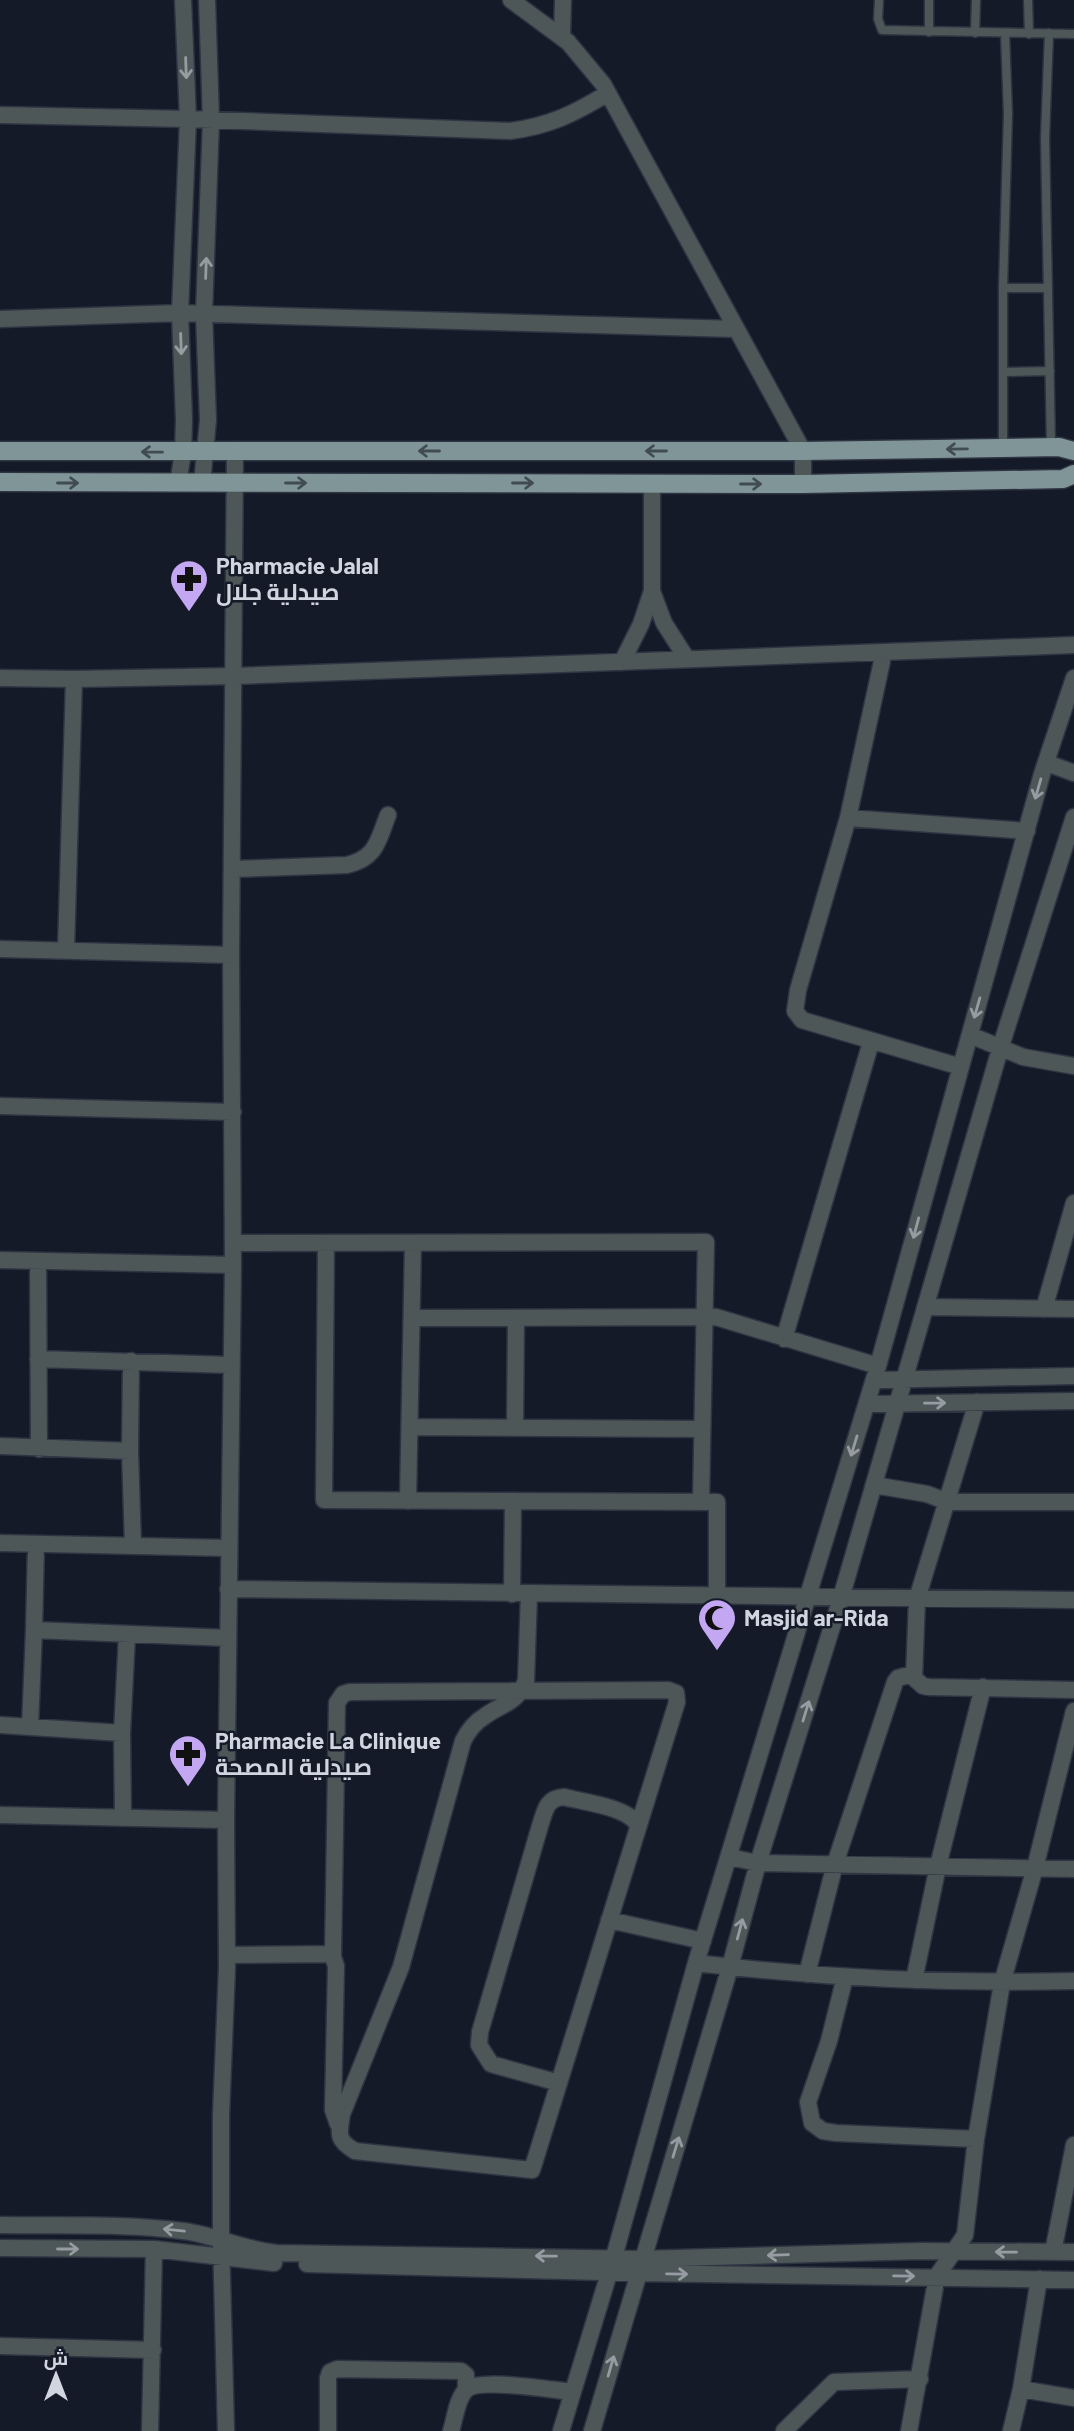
<svg xmlns="http://www.w3.org/2000/svg" width="1074" height="2431" font-family="Barlow,Cairo,sans-serif">
<style>
.lines{fill:none;stroke-linecap:round;stroke-linejoin:round}
.service-casing{stroke:#2f3442;stroke-width:11}
.minor-casing{stroke:#2f3442;stroke-width:19}
.primary-casing{stroke:#2f3442;stroke-width:21}
.service{stroke:#4d5758;stroke-width:8}
.minor{stroke:#4d5758;stroke-width:16}
.primary{stroke:#809597;stroke-width:18}
.oneway{stroke:#969ca2}
.oneway2{stroke:#404b54}
.labels{text-anchor:middle;stroke-width:5;stroke-linejoin:round;paint-order:stroke}
.poi-label{font-size:23px;font-weight:bold;fill:#d1d5df;stroke:#151a28;text-anchor:start}
</style>
<rect width="100%" height="100%" fill="#151a28"/>
<g class="lines">
<defs>
<path id="service" d="M879,0L878,19L882,30L1074,34
M929,0V32
M1028,0L1029,34
M975,33L976,0
M1049,33L1045,138L1051,446
M1003,288H1048
M1003,372L1050,371
M1003,448V288L1008,114L1005,33"/>
<path id="minor" d="M511,0L568,42L603,84L803,451V484
M562,37L563,0
M0,115L188,119L510,131C549,126 574,114 608,93
M0,319L180,313L736,329
M178,483L183,453L184,420L180,313L188,119L183,0
M202,483L208,420L204,314L211,120L207,0
M652,591L664,623L687,659
M884,652L848,818L798,990L795,1011L802,1020L961,1067
M622,662L641,624L652,591V484
M0,678L74,679L235,676L1074,645
M1047,763L1074,773
M848,818L1027,831
M233,869L347,865C377,858 378,840 388,815
M0,949L231,955
M66,950L74,679
M970,1035L1023,1057L1074,1066
M0,1106L233,1112
M233,1243L706,1242L701,1502
M326,1243L324,1500L717,1502V1595
M0,1260L233,1265
M38,1261L39,1449
M925,1307L1074,1309
M1044,1309L1074,1203
M412,1318L716,1317L878,1366
M784,1339L871,1042
M38,1359L231,1365
M131,1361L130,1451L133,1546
M874,1380L1074,1376
M977,1402L917,1599L914,1678L923,1686L929,1687L1074,1690
M867,1404L1074,1401
M410,1427L701,1429
M515,1428L516,1318
M0,1446L130,1451
M874,1485L927,1494L948,1502H1074
M408,1501L413,1243
M0,1543L228,1548
M36,1544L34,1630L228,1638
M228,1589L1074,1600
M512,1594L513,1501
M0,1725L122,1733L123,1818
M30,1727L34,1630
M122,1733L127,1635
M0,1815L226,1820
M729,1857L758,1863L1074,1869
M609,1920L703,1941
M227,1955L332,1954L336,1966L333,2110L338,2124
M333,1956L337,1703L343,1694L350,1692L668,1690L676,1693L677,1702L532,2170L355,2151C336,2140 339,2134 342,2114L401,1967L463,1741C468,1731 475,1722 485,1716C503,1703 516,1704 526,1681L529,1594
M696,1963C821,1978 948,1984 1074,1981
M807,1974L835,1864L895,1682L898,1678L912,1674
M845,1977L829,2041L808,2102L812,2123L823,2131L836,2133L976,2139
M914,1980L938,1866L983,1687
M559,2083L491,2064L479,2045L480,2032L540,1826C545,1811 546,1798 564,1797C583,1802 627,1807 637,1824
M0,2225C59,2226 125,2223 183,2231C215,2235 245,2250 277,2253L642,2259L921,2251L1074,2252
M0,2248L154,2249L274,2263
M1053,2252L1074,2145
M307,2264L638,2273L1074,2280
M0,2346L153,2350
M1021,2389L1074,2398
M150,2431L154,2249
M226,2431L221,2238V2115L227,1968L226,1820L233,1265L231,955L235,450
M328,2431V2378L330,2372L337,2369L461,2371L466,2375V2390
M451,2431C455,2419 457,2397 467,2389C481,2378 552,2390 573,2392
M561,2431L614,2257L696,1963L878,1366L1042,774L1074,678
M592,2431L730,1967L758,1863L841,1598L1000,1049L1074,817
M784,2431L834,2382L920,2379
M909,2431L937,2276L965,2235L976,2139L1002,1983L1035,1868L1074,1711
M1011,2431L1021,2389L1039,2279"/>
<path id="primary" d="M0,451H803L1059,447L1074,451
M0,482L803,484L1063,479L1074,474"/>
</defs>
<!-- service casing -->
<use href="#service" class="service-casing"/>
<!-- minor casing -->
<use href="#minor" class="minor-casing"/>
<!-- primary casing -->
<use href="#primary" class="primary-casing"/>
<!-- service -->
<use href="#service" class="service"/>
<!-- minor -->
<use href="#minor" class="minor"/>
<!-- primary -->
<use href="#primary" class="primary"/>
</g>
<!-- one-way arrows -->
<defs><path id="oneway-shaft" d="M-6 0H5M1.5-3L5.5 0L1.5 3" fill="none" stroke-width="1.6" stroke-linecap="round" stroke-linejoin="round" transform="scale(1.75)"/></defs>
<g class="oneway">
<use href="#oneway-shaft" transform="translate(186 68) rotate(88)"/>
<use href="#oneway-shaft" transform="translate(206 268) rotate(-88)"/>
<use href="#oneway-shaft" transform="translate(181 344) rotate(88)"/>
<use href="#oneway-shaft" transform="translate(1038 789) rotate(106)"/>
<use href="#oneway-shaft" transform="translate(977 1008) rotate(106)"/>
<use href="#oneway-shaft" transform="translate(916 1228) rotate(105)"/>
<use href="#oneway-shaft" transform="translate(935 1403) rotate(-1)"/>
<use href="#oneway-shaft" transform="translate(854 1446) rotate(107)"/>
<use href="#oneway-shaft" transform="translate(806 1711) rotate(-73)"/>
<use href="#oneway-shaft" transform="translate(740 1929) rotate(-75)"/>
<use href="#oneway-shaft" transform="translate(676 2147) rotate(-73)"/>
<use href="#oneway-shaft" transform="translate(174 2230) rotate(-174)"/>
<use href="#oneway-shaft" transform="translate(68 2249)"/>
<use href="#oneway-shaft" transform="translate(1006 2252) rotate(-179)"/>
<use href="#oneway-shaft" transform="translate(778 2255) rotate(178)"/>
<use href="#oneway-shaft" transform="translate(546 2256) rotate(-179)"/>
<use href="#oneway-shaft" transform="translate(677 2274) rotate(1)"/>
<use href="#oneway-shaft" transform="translate(904 2276) rotate(1)"/>
<use href="#oneway-shaft" transform="translate(611 2366) rotate(-74)"/>
</g>
<g class="oneway2">
<use href="#oneway-shaft" transform="translate(957 449) rotate(179)"/>
<use href="#oneway-shaft" transform="translate(429 451) rotate(-180)"/>
<use href="#oneway-shaft" transform="translate(656 451) rotate(-180)"/>
<use href="#oneway-shaft" transform="translate(152 452) rotate(-179)"/>
<use href="#oneway-shaft" transform="translate(68 483)"/>
<use href="#oneway-shaft" transform="translate(296 483)"/>
<use href="#oneway-shaft" transform="translate(523 483)"/>
<use href="#oneway-shaft" transform="translate(751 484)"/>
</g>
<!-- icons -->
<defs>
<symbol id="pharmacy-pin" viewBox="-11 -11 22 30"><path d="M0 17L-7.5 6A9.5 9.5 0 1 1 7.5 6Z" fill="#c3a7f2" stroke="#151a28"/><path d="M-2-6h4v4h4v4h-4v4h-4v-4h-4v-4h4Z" fill="#111"/></symbol>
<symbol id="mosque-pin" viewBox="-11 -11 22 30"><path d="M0 17L-7.5 6A9.5 9.5 0 1 1 7.5 6Z" fill="#c3a7f2" stroke="#151a28"/><path d="M3.5-4.9A6 6 0 1 0 3.5 4.9A5 5 0 1 1 3.5-4.9Z" fill="#111"/></symbol>
</defs>
<g fill-rule="evenodd">
<use href="#pharmacy-pin" x="167" y="557" width="44" height="60"/>
<use href="#mosque-pin" x="695" y="1596" width="44" height="60"/>
<use href="#pharmacy-pin" x="166" y="1732" width="44" height="60"/>
</g>
<g class="labels">
<!-- poi labels -->
<g class="poi-label">
<text x="216" y="574">Pharmacie Jalal<tspan x="216" dy="26">صيدلية جلال</tspan></text>
<text x="744" y="1626">Masjid ar-Rida</text>
<text x="215" y="1749">Pharmacie La Clinique<tspan x="215" dy="26">صيدلية المصحة</tspan></text>
</g>
</g>
<!-- north arrow -->
<g transform="translate(56 2375)" stroke="#151a28" stroke-width="5" paint-order="stroke">
<path d="M0-5L12 26L0 18L-12 26Z" fill="#d1d5df"/>
<text y="-10" font-size="19" font-weight="bold" text-anchor="middle" fill="#d1d5df">ش</text>
</g>
</svg>
